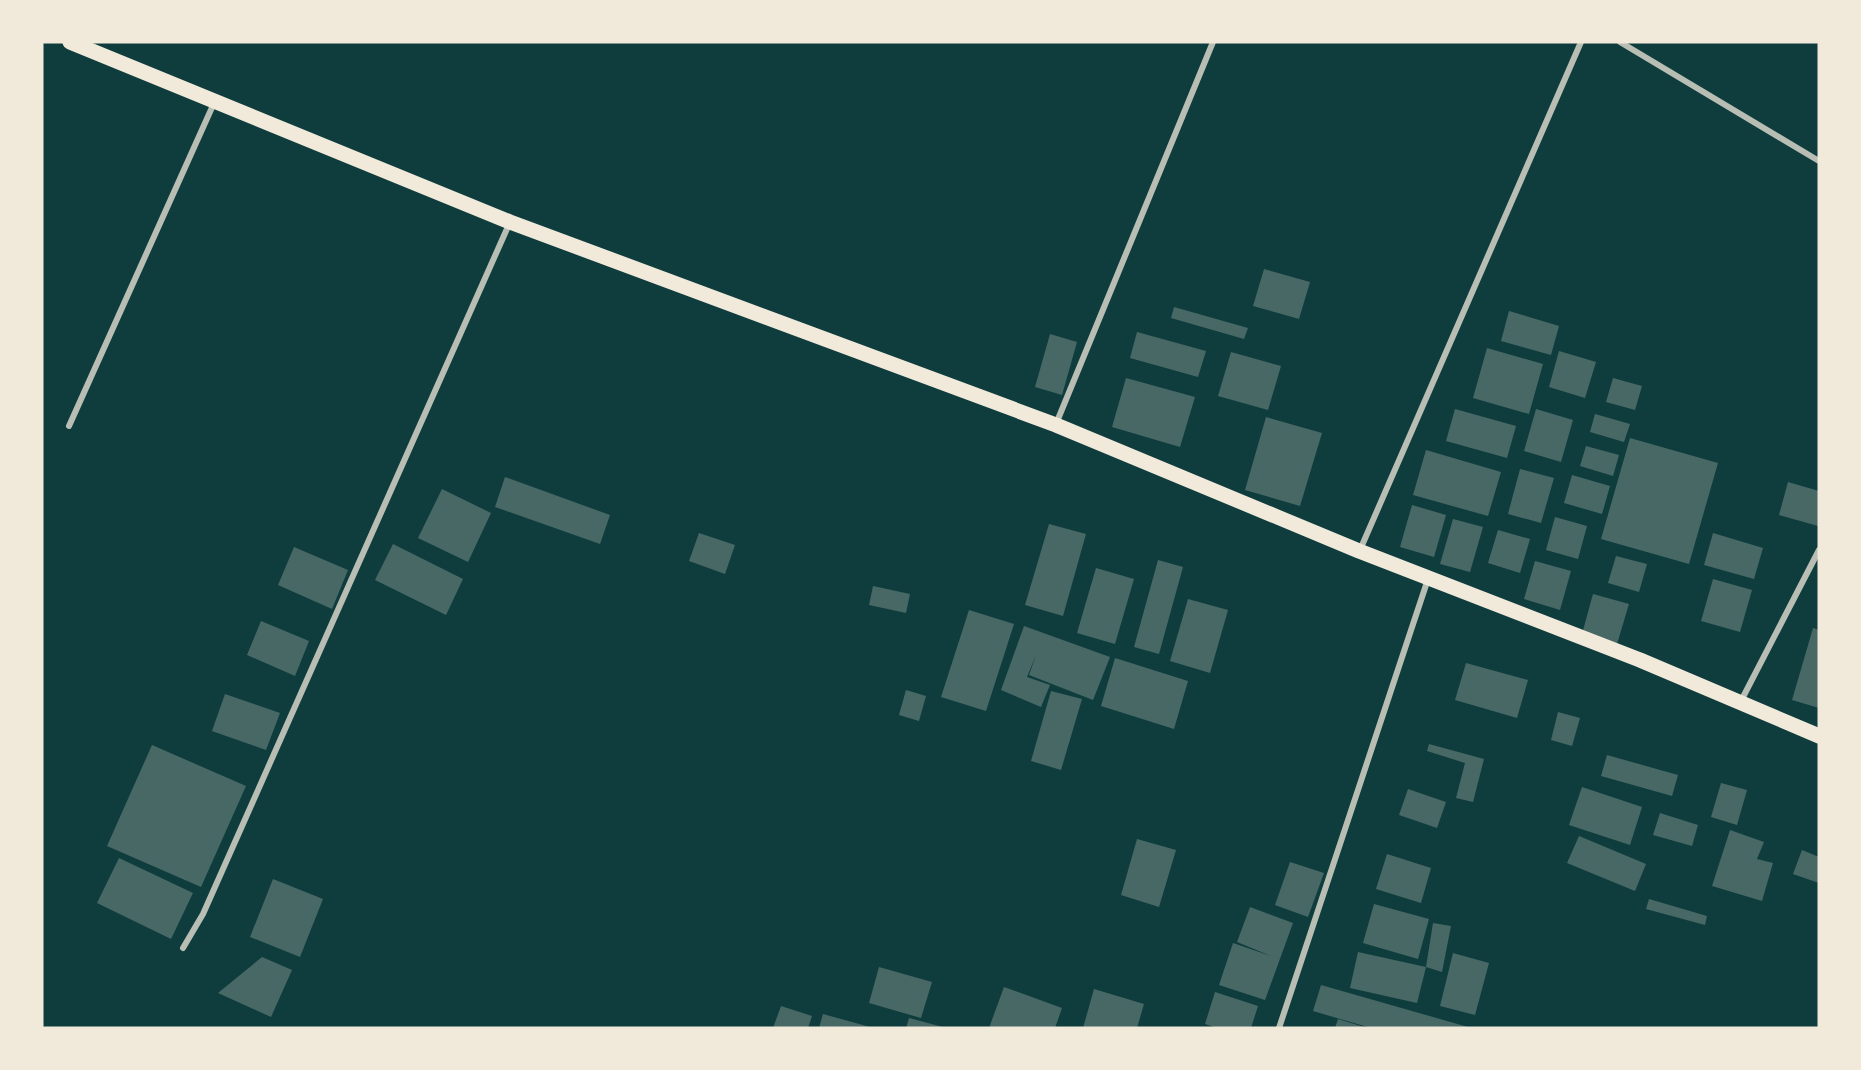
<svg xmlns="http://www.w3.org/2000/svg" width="1861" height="1070" font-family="Georgia,serif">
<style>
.building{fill:#486865}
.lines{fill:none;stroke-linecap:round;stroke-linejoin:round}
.minor{stroke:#b8beb3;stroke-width:6}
.primary{stroke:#f1e9da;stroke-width:15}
</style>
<rect width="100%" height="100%" fill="#0f3d3e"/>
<!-- building -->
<path class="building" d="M1264,269L1310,282L1299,319L1253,306Z
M1174,307L1248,328L1244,339L1171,318Z
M1509,311L1559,326L1551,355L1501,341Z
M1137,332L1206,351L1198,377L1130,358Z
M1050,334L1077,342L1062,395L1035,387Z
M1487,348L1543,364L1529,414L1473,398Z
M1559,351L1596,362L1585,398L1549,387Z
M1231,352L1281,366L1268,410L1218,396Z
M1126,378L1195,397L1180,447L1112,427Z
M1613,378L1642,386L1635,410L1606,402Z
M1455,409L1516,426L1507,458L1446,441Z
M1536,409L1573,420L1561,462L1524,451Z
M1595,414L1630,424L1624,442L1590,432Z
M1266,417L1322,433L1300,506L1245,490Z
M1630,438L1718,463L1689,564L1601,539Z
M1586,446L1619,455L1613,476L1580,466Z
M1426,450L1501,472L1488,516L1413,495Z
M1520,469L1554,478L1541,523L1508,514Z
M1572,475L1610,486L1602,514L1564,503Z
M505,477L610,515L600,544L495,507Z
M1788,482L1819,491L1818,526L1779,515Z
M442,489L491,513L468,562L418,538Z
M1412,505L1446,515L1434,557L1400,547Z
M1555,517L1587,526L1578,559L1546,550Z
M1453,519L1483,527L1470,572L1440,564Z
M1049,524L1086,534L1063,616L1025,605Z
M1498,530L1530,539L1520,573L1488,563Z
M699,533L735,545L725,574L689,561Z
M1713,533L1763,548L1754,579L1704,565Z
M393,544L463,579L446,615L375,580Z
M294,547L348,570L332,609L278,585Z
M1616,556L1647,564L1639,592L1608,583Z
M1158,560L1183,567L1159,654L1134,647Z
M1535,561L1571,571L1560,610L1524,599Z
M1096,568L1134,579L1115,644L1077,633Z
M1713,579L1752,590L1740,632L1701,621Z
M873,586L910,594L906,613L869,605Z
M1593,594L1629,604L1617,644L1582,634Z
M1188,599L1228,610L1210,673L1170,661Z
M969,610L1014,624L986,711L941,697Z
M261,621L309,641L295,676L247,655Z
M1024,626L1110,657L1093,700L1029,675L1036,655L1027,677L1050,685L1041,707L1001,690Z
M1813,628L1819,630V708L1792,700Z
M1115,658L1188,681L1174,729L1101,706Z
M1466,663L1528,680L1517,718L1455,700Z
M906,690L926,696L919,721L899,715Z
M1051,691L1082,699L1061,770L1031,761Z
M225,694L280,713L266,750L212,731Z
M1558,712L1580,718L1572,746L1551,740Z
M1429,744L1484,759L1473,802L1456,798L1465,763L1427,751Z
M152,745L246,786L201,887L107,846Z
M1607,755L1678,775L1672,796L1601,776Z
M1721,783L1747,790L1737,825L1711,817Z
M1582,787L1642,807L1630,845L1569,825Z
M1408,789L1446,802L1437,828L1399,815Z
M1660,813L1698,825L1692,846L1653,835Z
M1730,830L1764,842L1757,859L1773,863L1762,901L1712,886Z
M1579,836L1646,864L1635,891L1567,863Z
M1137,839L1176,850L1159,907L1121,895Z
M1802,850L1819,857V883L1793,874Z
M1387,854L1431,868L1421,903L1376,889Z
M119,858L193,893L171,939L97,903Z
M1290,862L1324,873L1308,917L1275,905Z
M273,879L323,899L300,957L250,937Z
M1649,899L1707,916L1705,925L1646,909Z
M1374,904L1429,919L1418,959L1363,943Z
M1250,907L1293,923L1265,1000L1219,985L1233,943L1271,956L1237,942Z
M1433,923L1451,926L1442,972L1426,967Z
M1358,952L1426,967L1417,1003L1350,988Z
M1453,953L1489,963L1475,1015L1440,1006Z
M262,957L292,970L271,1017L218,993Z
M879,967L932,982L921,1018L869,1003Z
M1321,985L1468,1027L1467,1028H1371L1313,1011Z
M1004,987L1062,1008L1055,1028H989Z
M1094,989L1144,1004L1137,1028H1083Z
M1215,992L1258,1006L1251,1028H1217L1205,1024Z
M781,1006L812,1016L808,1028H773Z
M823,1014L870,1027V1028H819Z
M909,1018L943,1027V1028H906Z
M1338,1019L1364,1027V1028H1335Z"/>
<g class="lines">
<!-- minor -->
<path class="minor" d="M1620,42L1819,161
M1056,424L1213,42
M69,426L214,103
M1360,550L1581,42
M1741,701L1819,550
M183,948L203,914L510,222
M1279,1028L1428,579"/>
<!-- primary -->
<path class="primary" d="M70,42L510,222L1056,425L1359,551L1640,660L1819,736"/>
</g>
<!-- border -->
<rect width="1861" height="1070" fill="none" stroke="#f1e9da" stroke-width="87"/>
</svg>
